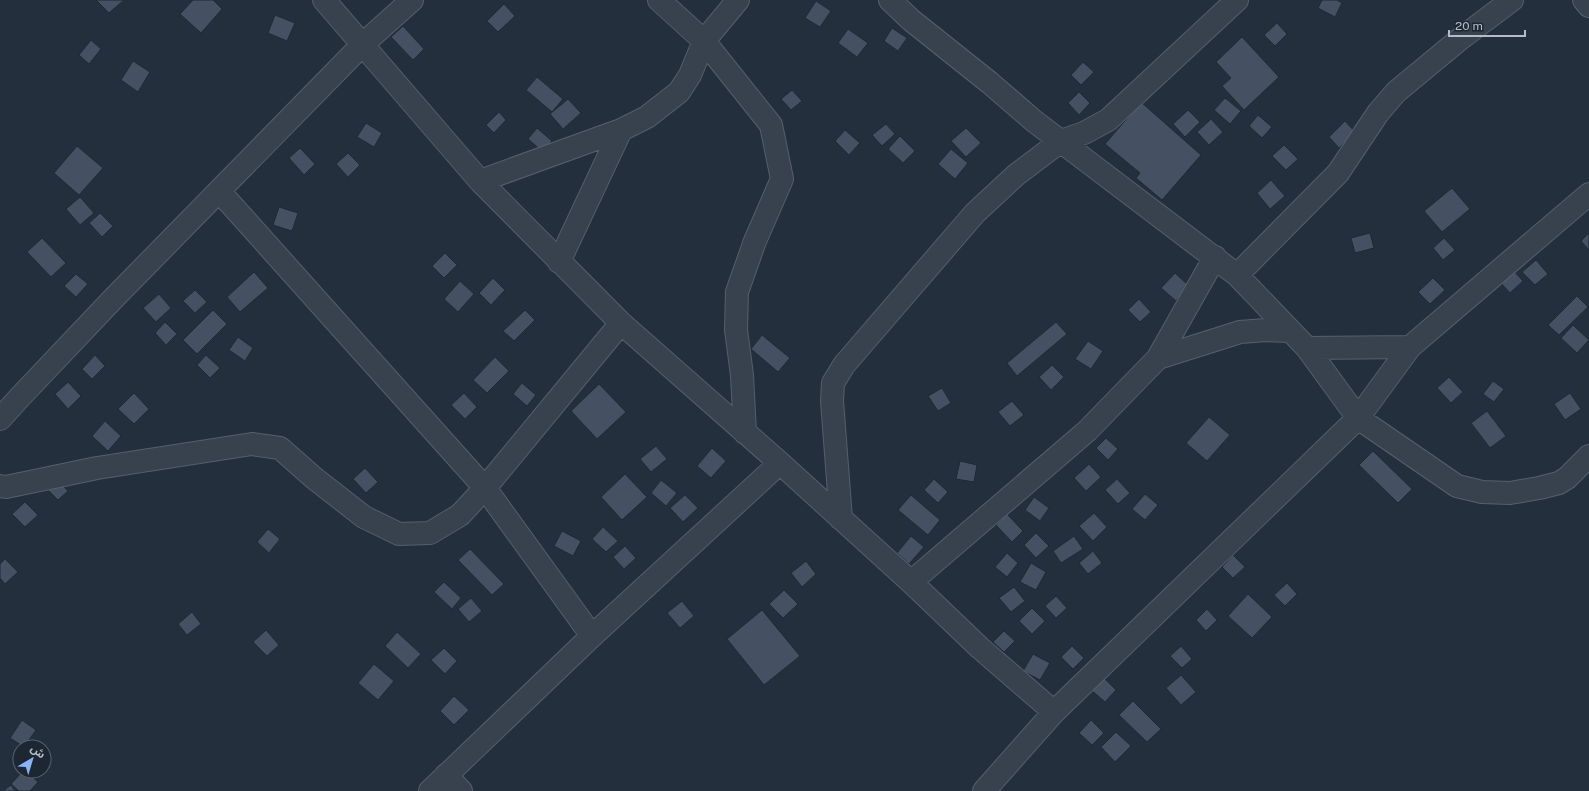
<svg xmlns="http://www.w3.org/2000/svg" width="1589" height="791" font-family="'Public Sans','Noto Sans Arabic',sans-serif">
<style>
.building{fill:#455162;stroke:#1f2835}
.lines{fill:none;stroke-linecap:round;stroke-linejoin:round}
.minor-casing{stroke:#565f6c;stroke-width:24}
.minor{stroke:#38414e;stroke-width:22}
</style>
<rect width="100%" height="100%" fill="#242f3e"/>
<!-- building -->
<path class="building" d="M96,0H124L109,13Z
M193,0H213L222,9L201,33L180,14Z
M1322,0H1337L1342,3L1335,17L1318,8Z
M816,1L831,11L820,27L805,18Z
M504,4L515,16L498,32L487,21Z
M275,15L295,23L287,41L268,33Z
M1277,23L1287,34L1275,46L1264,35Z
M403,26L424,49L413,60L391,37Z
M892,28L907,38L898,51L884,41Z
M848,29L868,43L857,57L838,43Z
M1242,37L1279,77L1244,110L1222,86L1231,78L1216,62Z
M91,40L101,49L89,64L79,55Z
M133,61L150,72L138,92L121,80Z
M1083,62L1094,72L1081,85L1071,75Z
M537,77L563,99L552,112L526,90Z
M792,90L802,101L791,110L781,99Z
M1079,92L1090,103L1079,115L1068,103Z
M1225,98L1241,111L1230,124L1214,110Z
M568,99L581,113L563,129L550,114Z
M1141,102L1201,155L1162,200L1136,178L1140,173L1105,144Z
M1188,110L1200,122L1185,137L1173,124Z
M499,112L506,120L494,133L486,125Z
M1258,115L1272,127L1262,138L1249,126Z
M1211,119L1223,132L1209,145L1197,132Z
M1345,121L1356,133L1339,148L1329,137Z
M366,123L382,133L374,147L357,137Z
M886,124L895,134L882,146L872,135Z
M537,128L552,141L543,152L528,139Z
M966,128L981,143L966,157L951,141Z
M845,130L860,143L849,155L835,141Z
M900,136L915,151L903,163L888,149Z
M1284,145L1298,159L1286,170L1272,156Z
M77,146L103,168L79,195L54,173Z
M300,148L315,164L304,175L289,158Z
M951,149L968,163L955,179L938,164Z
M348,153L360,165L348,177L336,164Z
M1271,180L1285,196L1270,209L1257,193Z
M1452,188L1470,209L1442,232L1424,211Z
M80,197L94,213L80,225L66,209Z
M279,207L298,213L292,231L273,225Z
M100,213L113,226L102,237L89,223Z
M1370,233L1374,248L1355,253L1351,238Z
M1589,233V250L1581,241Z
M42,238L66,263L51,277L27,252Z
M1444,238L1455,250L1443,260L1433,248Z
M445,253L457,265L444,278L432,266Z
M1536,260L1548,274L1535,285L1522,272Z
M1513,270L1523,281L1510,293L1500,282Z
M254,272L268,288L240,312L227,297Z
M1175,273L1189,286L1176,301L1161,288Z
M76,274L88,284L76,297L64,286Z
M493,278L505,290L491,305L479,293Z
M1433,278L1445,290L1430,304L1418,292Z
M460,281L474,294L458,312L444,299Z
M195,290L207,302L195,313L183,301Z
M159,294L171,308L156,322L143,308Z
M1577,296L1588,307L1559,335L1548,325Z
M1139,299L1151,312L1140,322L1128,310Z
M213,310L227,324L197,354L183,340Z
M525,310L535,320L514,341L503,331Z
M165,322L177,334L166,345L155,333Z
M1056,322L1067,334L1017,376L1007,363Z
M1573,325L1589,340L1577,353L1561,338Z
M762,335L790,358L778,372L751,349Z
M238,337L253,348L245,361L229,350Z
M1088,341L1103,351L1091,369L1075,359Z
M95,355L105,366L92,379L82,369Z
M206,355L220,368L210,378L197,365Z
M495,357L509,371L487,393L473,380Z
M1052,365L1064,377L1051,390L1039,377Z
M1449,377L1463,392L1451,403L1437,388Z
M1493,381L1504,389L1494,402L1483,394Z
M68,382L81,396L68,409L55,394Z
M522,383L536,395L527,406L513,394Z
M599,384L626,412L597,439L571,411Z
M942,388L951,403L938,411L928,396Z
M134,393L149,409L134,424L118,409Z
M464,393L477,407L465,419L451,405Z
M1570,393L1581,409L1565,420L1554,404Z
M1012,401L1024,415L1010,426L998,412Z
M1487,411L1506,436L1490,448L1471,423Z
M1209,417L1230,435L1207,461L1186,443Z
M105,421L121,436L108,451L92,436Z
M1106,438L1118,449L1108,460L1096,448Z
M656,446L667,459L651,472L640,459Z
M712,448L726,461L711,478L697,466Z
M1373,451L1412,489L1398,503L1359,465Z
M960,461L977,465L974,482L956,479Z
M1089,464L1101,477L1086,491L1074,478Z
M365,468L378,482L366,493L353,479Z
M625,474L647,497L622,520L601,497Z
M56,478L68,491L58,500L46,488Z
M934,479L948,492L938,503L924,490Z
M1117,479L1130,493L1118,504L1105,490Z
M661,480L677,493L666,506L651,493Z
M1145,494L1158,505L1145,520L1132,509Z
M685,495L698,508L683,522L670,508Z
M911,495L940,520L928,535L898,510Z
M1034,497L1049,508L1040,521L1025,510Z
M25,502L38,515L25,527L12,514Z
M1094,513L1107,527L1093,541L1079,526Z
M1007,514L1023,531L1012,542L996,525Z
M603,527L618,541L606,552L592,539Z
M268,529L280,539L269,553L257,542Z
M562,531L581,541L573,556L554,546Z
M1036,533L1049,546L1036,558L1024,545Z
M911,536L924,547L909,564L897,553Z
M1074,536L1083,549L1061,563L1053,551Z
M625,546L636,558L624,569L613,557Z
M470,549L504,584L492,595L458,560Z
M1093,551L1102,563L1088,574L1079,563Z
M1007,553L1018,563L1007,577L995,567Z
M1233,555L1245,567L1233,578L1222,567Z
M5,559L18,572L5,584L0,578V564Z
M806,561L816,574L802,587L791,573Z
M1031,563L1046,572L1036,590L1020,582Z
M444,582L461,598L452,609L434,592Z
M1287,583L1297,594L1285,606L1274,595Z
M1014,587L1025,601L1011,612L999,598Z
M784,590L798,604L783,618L769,604Z
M1248,594L1272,617L1252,638L1228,616Z
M1056,596L1067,608L1056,618L1045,606Z
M471,598L482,611L469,622L458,609Z
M682,601L694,616L680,628L667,613Z
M1032,608L1045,621L1032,634L1019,621Z
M1207,609L1217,620L1206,631L1196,620Z
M762,610L800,656L764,685L727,639Z
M192,612L201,624L187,635L178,624Z
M266,630L279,645L267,656L253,642Z
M1004,631L1015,641L1004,652L993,642Z
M397,632L421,654L408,668L385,646Z
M1072,646L1084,658L1073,669L1061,657Z
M1181,646L1192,659L1182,668L1170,656Z
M444,648L457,661L445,674L431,660Z
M1033,654L1050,663L1040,680L1023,671Z
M374,664L394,681L378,700L358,683Z
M1181,675L1196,692L1181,705L1166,688Z
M1103,677L1116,690L1105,702L1091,690Z
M454,696L469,710L454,725L440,711Z
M1133,701L1161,729L1147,742L1119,715Z
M22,720L36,730L24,747L10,738Z
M1091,720L1104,733L1092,745L1079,733Z
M1116,732L1131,746L1115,762L1101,747Z
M23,771H26L38,782L30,791H19L11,784Z
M11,785L15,791H3Z"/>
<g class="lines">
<defs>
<path id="minor" d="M324,0L480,181L621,323L780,463L911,582L980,648L1054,712
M659,0L704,41L771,125L782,179L755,241L737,292L736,330L742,375L745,433
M890,0L911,20L990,83L1034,121L1237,275L1307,348L1358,418L1457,486L1482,492L1510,493L1539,488L1559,483L1567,478L1589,456
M1584,0L1589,6
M480,181L621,130L647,117L679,92L690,75L704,41L738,0
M219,191L485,488L592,636
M559,262L621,130
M1237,275L1338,173L1378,113L1396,92L1460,39L1512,0
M1307,348L1410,347
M1158,358L1240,332L1266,330L1290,331
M0,419L20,397L112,300L363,44L412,0
M0,486L6,487L97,468L252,444L280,448L314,478L364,517L399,534L430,533L460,515L485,488L621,323
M841,519L832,401L833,383L844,365L975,213L1016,175L1061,141L1084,133L1108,120L1237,0
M911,582L1087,431L1158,358L1215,257
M446,775L461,791
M430,791L592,636L780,463
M984,791L1054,712L1358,418L1410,347L1589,194"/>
</defs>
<!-- minor casing -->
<use href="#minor" class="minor-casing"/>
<!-- minor -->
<use href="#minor" class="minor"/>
</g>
<!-- north arrow -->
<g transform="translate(32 759) rotate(38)"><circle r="19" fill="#1d2633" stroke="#59626f"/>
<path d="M0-3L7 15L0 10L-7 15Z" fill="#8ab4f8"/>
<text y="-6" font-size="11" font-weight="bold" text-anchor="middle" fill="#b4bcc9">ش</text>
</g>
<!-- scale -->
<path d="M1449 30v6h76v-6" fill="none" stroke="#b4bcc9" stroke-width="2"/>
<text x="1455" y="30" font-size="12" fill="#b4bcc9" stroke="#1d2633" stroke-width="3" paint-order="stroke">20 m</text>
</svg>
